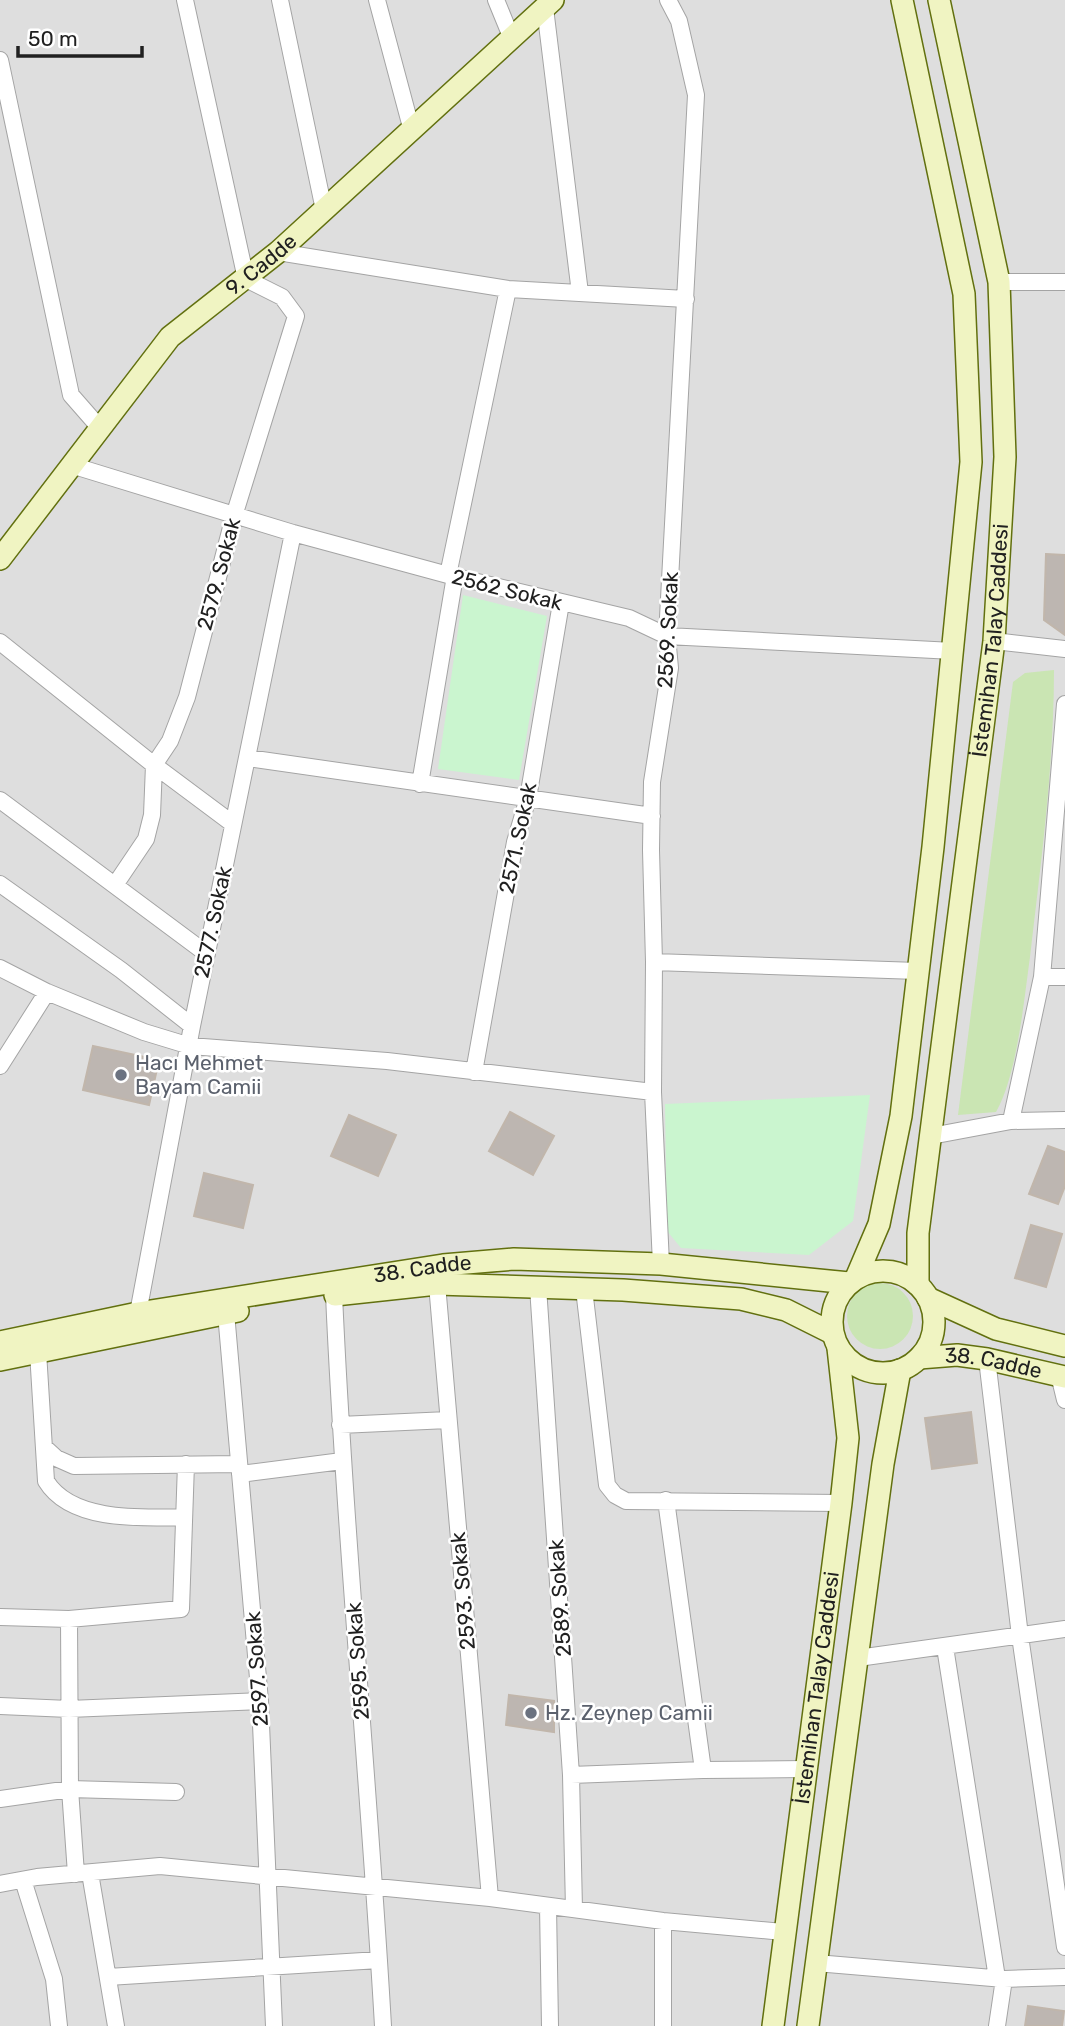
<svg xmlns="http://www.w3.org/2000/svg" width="1065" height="2026" font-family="Rubik,sans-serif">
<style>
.residential{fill:#dedede}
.grass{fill:#cae5b3}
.park{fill:#caf5cf}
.building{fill:#bdb6b1;stroke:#c1b6ab;stroke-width:2}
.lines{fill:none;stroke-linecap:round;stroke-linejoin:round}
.street-casing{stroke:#a4a4a4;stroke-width:18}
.secondary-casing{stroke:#62700f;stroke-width:24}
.street{stroke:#fff;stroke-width:16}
.secondary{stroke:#f0f4c2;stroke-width:21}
.worship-dot{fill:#6b7280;stroke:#fff;stroke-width:2.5}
.labels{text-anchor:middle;stroke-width:5;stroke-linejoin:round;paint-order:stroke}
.street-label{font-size:21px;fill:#202020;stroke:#fff}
.worship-label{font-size:21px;fill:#5b616d;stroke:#fff;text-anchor:start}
</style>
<rect width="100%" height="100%" fill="#f0eee8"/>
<!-- residential -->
<path class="residential" d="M0,0H1065V2026H0Z"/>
<!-- grass -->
<path class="grass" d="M1054,670C1054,766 1041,862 1030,957C1024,1000 1017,1076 996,1112L958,1115L1013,682L1025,673Z
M847 1316a33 33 0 1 1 66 0a33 33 0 1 1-66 0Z"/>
<!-- park -->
<path class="park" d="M463,595L547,616L519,780L438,769Z
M870,1095L853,1221L809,1255L681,1248L667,1231L665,1104Z"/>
<!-- building -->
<path class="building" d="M1046,554L1065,555V635L1044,620Z
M93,1046L159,1060L149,1105L83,1090Z
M510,1112L554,1136L533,1175L489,1151Z
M349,1115L396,1135L378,1176L331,1156Z
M1048,1146L1065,1152V1186L1058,1204L1029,1194Z
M204,1173L253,1185L243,1228L194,1216Z
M1031,1225L1062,1234L1046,1287L1015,1278Z
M971,1412L977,1463L932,1469L925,1418Z
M509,1695L554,1701V1732L506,1725Z
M1028,2006L1064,2011L1062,2026H1025Z"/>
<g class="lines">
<defs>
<path id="street" d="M280,0L324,210
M377,0L412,131
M496,0L512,39
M545,8L580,293
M0,60L71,395L99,427
M278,252L508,289L686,299
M999,282H1065
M71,465L293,533L448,575L629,618L667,636L953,651
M448,575L508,289
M994,641L1065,649
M0,642L154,765L233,824
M248,758L652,816
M420,784L455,576
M0,800L207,954
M0,884L121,970L192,1026
M115,885L146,839L152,815L154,765L170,741L187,697L234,516L296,316L282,297L246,279L185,0
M654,962L918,971
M0,968L47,992L144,1032L190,1046L387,1061L653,1092
M1042,977H1065
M0,1066L47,992
M474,1072L515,842L528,798L561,603
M1011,1121L1042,977L1065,704
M931,1136L1011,1121L1065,1120
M661,1264L653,1092L654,962L651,850L652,782L670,668L667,636L696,95L679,21L668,0
M437,1284L490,1898
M538,1287L571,1775L574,1909
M584,1289L607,1485L615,1495L626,1501L841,1503
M334,1295C345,1539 369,1782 383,2026
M138,1313L192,1026L293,533
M226,1313L260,1701L274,2026
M38,1352L46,1481C71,1522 141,1518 184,1517
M987,1359L1020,1636L1065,1947
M1059,1375L1065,1400
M340,1425L448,1420
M44,1447L56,1458L74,1466L239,1464
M240,1474L342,1461
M666,1500L703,1770
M0,1617L69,1619L181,1609L186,1464
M69,1619L70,1789L76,1874
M945,1647L997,1978
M858,1658L1065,1629
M0,1706L69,1709L260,1701
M571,1775L703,1770L805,1769
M0,1799L70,1789L176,1792
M90,1873L116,2026
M23,1880L54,1979L59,2026
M0,1884L37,1877L160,1866L490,1898L663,1921L783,1932
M548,1906L550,2026
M663,1921V2026
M816,1963L1004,1979L1065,1977
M108,1977L379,1960
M997,2026L1004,1979"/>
<g id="secondary">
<path id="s1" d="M0,559L170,337L278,252L553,0"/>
<circle cx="883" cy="1322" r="51"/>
<path d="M856,1278L879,1224L901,1116L933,847L971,462L964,294L902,0"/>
<path id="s2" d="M918,1285V1233L994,641L1005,457L999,282L939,0"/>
<path d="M335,1295L437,1284L623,1290L741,1299L786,1310L832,1333"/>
<path d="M928,1298L996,1329L1065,1346"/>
<path id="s3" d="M0,1342L138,1313L443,1265L514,1259L661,1264L849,1283"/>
<path id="s4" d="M919,1358L957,1355L987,1359L1065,1377"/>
<path d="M0,1360L238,1311"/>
<path id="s5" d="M773,2026L841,1503L848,1438L838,1348"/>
<path d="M808,2026L883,1464L900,1370"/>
</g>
</defs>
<!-- street casing -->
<use href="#street" class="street-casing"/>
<!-- secondary casing -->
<use href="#secondary" class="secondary-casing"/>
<!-- street -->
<use href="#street" class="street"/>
<!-- secondary -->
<use href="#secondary" class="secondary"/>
</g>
<!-- markers -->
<g class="worship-dot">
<circle cx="121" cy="1075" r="7"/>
<circle cx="531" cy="1713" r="7"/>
</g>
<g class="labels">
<!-- street labels -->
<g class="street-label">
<text dy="7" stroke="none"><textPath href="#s1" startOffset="396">9. Cadde</textPath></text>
<text transform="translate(219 574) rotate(-75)" y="7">2579. Sokak</text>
<text transform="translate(507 590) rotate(14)" y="7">2562 Sokak</text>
<text transform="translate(668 630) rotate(-87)" y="7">2569. Sokak</text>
<text dy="7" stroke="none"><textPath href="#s2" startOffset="649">İstemihan Talay Caddesi</textPath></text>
<text transform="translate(518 838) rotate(-78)" y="7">2571. Sokak</text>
<text transform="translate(213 922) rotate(-78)" y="7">2577. Sokak</text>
<text dy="7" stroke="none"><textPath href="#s3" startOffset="429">38. Cadde</textPath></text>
<text dy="7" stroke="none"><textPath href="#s4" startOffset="75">38. Cadde</textPath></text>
<text transform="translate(463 1591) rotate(-95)" y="7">2593. Sokak</text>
<text transform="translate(560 1598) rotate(-94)" y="7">2589. Sokak</text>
<text transform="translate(358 1661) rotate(-94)" y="7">2595. Sokak</text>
<text transform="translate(257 1669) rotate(-94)" y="7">2597. Sokak</text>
<text dy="7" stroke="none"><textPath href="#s5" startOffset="341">İstemihan Talay Caddesi</textPath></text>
</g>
<!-- worship labels -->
<g class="worship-label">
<text x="135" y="1070">Hacı Mehmet<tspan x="135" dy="24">Bayam Camii</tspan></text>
<text x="545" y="1720">Hz. Zeynep Camii</text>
</g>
</g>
<!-- scale -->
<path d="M18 46v10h124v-10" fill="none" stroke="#202020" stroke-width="3.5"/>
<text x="28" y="46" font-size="21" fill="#202020" stroke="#ffffff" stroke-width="5" paint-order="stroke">50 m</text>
</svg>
